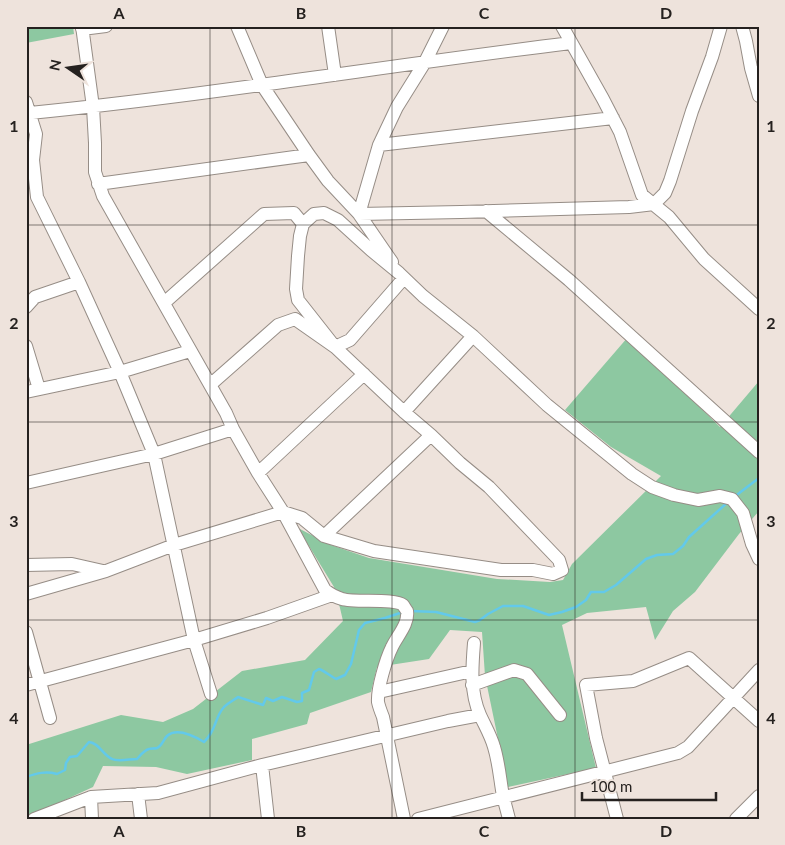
<svg xmlns="http://www.w3.org/2000/svg" width="785" height="845" font-family="Lato,sans-serif">
<style>
.green{fill:#8dc8a1}
.lines{fill:none;stroke-linecap:round;stroke-linejoin:round}
.stream{stroke:#63c9ea;stroke-width:2.5}
.minor-casing{stroke:#968d86;stroke-width:14}
.minor{stroke:#fff;stroke-width:12}
.grid{fill:none;stroke:#25211f;stroke-width:1;stroke-opacity:0.55}
.neatline{fill:none;stroke:#25211f;stroke-width:2}
.grid-label{font-size:16px;text-anchor:middle;font-weight:bold;fill:#25211f}
</style>
<rect width="100%" height="100%" fill="#eee3dc"/>
<!-- green -->
<path class="green" d="M26,26H73L74,34L26,43Z
M628,337L720,427L759,381V511L739,534L695,592L673,611L655,640L646,607L587,613L562,625L596,768L508,787L485,676L482,632L450,630L429,659L377,667L371,692L310,713L307,724L252,739V760L187,774L156,767L103,766L93,787L26,818V745L121,715L163,722L193,709L242,671L305,660L343,621L340,608L334,587L298,528L331,545L369,558L497,579L550,582L563,580L572,564L661,476L611,447L565,410Z"/>
<g class="lines">
<!-- stream -->
<path class="stream" d="M734,497L759,478
M411,611L436,612L475,622L480,620L488,614L503,606H523L549,615L562,612L576,607L586,600L591,592H604L616,585L646,559L657,555L673,554L683,546L689,537L728,502
M26,777C37,773 46,771 57,774L65,770L66,763L70,757L77,756L89,742C99,743 103,755 112,759C118,762 130,759 137,759C140,756 144,750 149,749C151,748 154,749 157,748C162,746 163,740 167,736C177,727 194,736 204,742C217,730 214,718 224,707C228,703 234,700 238,697L263,705L266,698L273,701L282,697L297,702L302,701V693L309,690L314,672L319,669C325,671 330,676 336,679L345,675L351,664L359,630L365,623L385,618L403,612"/>
<defs>
<path id="minor" d="M82,26L93,107L95,143V172L103,196L226,413L233,429L258,473L283,512L325,590C330,594 335,597 342,599C355,603 394,598 403,605C404,606 406,610 407,611C409,624 397,636 392,647C386,659 377,689 378,702C379,707 381,712 383,717L404,819
M237,26L262,85L309,155L328,181L359,214L392,262
M328,26L335,75
M562,26L603,99L620,132L642,195L669,217L704,259L759,309
M742,26L746,41L751,68L759,96
M82,29L106,26
M26,102L36,134L33,160L37,197L79,282L120,372L154,454L194,640L211,694
M30,113C211,95 391,65 571,43
M379,145L613,118
M98,184L309,155
M486,211L569,280L759,452
M359,214L461,212L629,207L654,204L665,193L670,181L692,111L712,57L721,26
M359,214L379,145L397,107L425,62L443,26
M164,303L264,214L294,213L303,224
M26,307L35,297L79,282
M26,346L39,389
M210,385L278,325L295,319L335,347L350,340L404,278
M26,392L120,372L190,351
M404,412L473,336
M258,473L364,374
M26,483L154,454L233,429
M324,536L431,435
M26,565L72,564L103,571
M26,594L106,571L174,545L283,512L302,518L324,536L374,551L501,570H533L553,574L562,570L559,560L489,487L460,463L431,435L404,412L335,347L298,300L296,289L298,256L300,236L303,224L314,214L324,213L338,220L371,250L399,273L423,296L473,336L547,405L632,474L652,487L674,495L698,500L720,496L732,499L743,513L752,544L759,559
M26,632L50,718
M474,643C472,668 470,692 480,715C485,726 491,736 494,747C499,763 500,780 503,796C505,804 507,811 509,819
M26,685L194,640L267,618L332,595
M472,685L514,670L527,674L560,715
M379,692L472,671
M262,765L268,819
M138,794L141,819
M91,797L92,819
M34,819L91,797L158,793L262,765L448,721L480,715
M418,819L678,753L688,747L759,670
M617,819L596,738L586,685L633,681L689,658L759,721
M736,819L759,796"/>
</defs>
<!-- minor casing -->
<use href="#minor" class="minor-casing"/>
<!-- minor -->
<use href="#minor" class="minor"/>
</g>
<!-- grid -->
<path class="grid" d="M210,26V819M392,26V819M575,26V819M26,225H759M26,422H759M26,620H759"/>
<!-- border -->
<rect width="785" height="845" fill="none" stroke="#eee3dc" stroke-width="55"/>
<!-- north arrow -->
<g transform="translate(68 68) rotate(283)" stroke="#eee3dc" stroke-width="4" paint-order="stroke">
<path d="M0-4L9 19L0 12L-9 19Z" fill="#25211f"/>
<text y="-8" font-size="14" font-weight="bold" text-anchor="middle" fill="#25211f">N</text>
</g>
<!-- scale -->
<path d="M582 792v8h134v-8" fill="none" stroke="#25211f" stroke-width="2.5"/>
<text x="590" y="792" font-size="15" fill="#25211f" stroke="#eee3dc" stroke-width="4" paint-order="stroke">100 m</text>
<rect x="28" y="28" width="730" height="790" class="neatline"/>
<g class="grid-label">
<text x="119" y="19">A</text>
<text x="301" y="19">B</text>
<text x="484" y="19">C</text>
<text x="666" y="19">D</text>
<text x="14" y="132">1</text>
<text x="771" y="132">1</text>
<text x="14" y="329">2</text>
<text x="771" y="329">2</text>
<text x="14" y="527">3</text>
<text x="771" y="527">3</text>
<text x="14" y="724">4</text>
<text x="771" y="724">4</text>
<text x="119" y="837">A</text>
<text x="301" y="837">B</text>
<text x="484" y="837">C</text>
<text x="666" y="837">D</text>
</g>
</svg>
